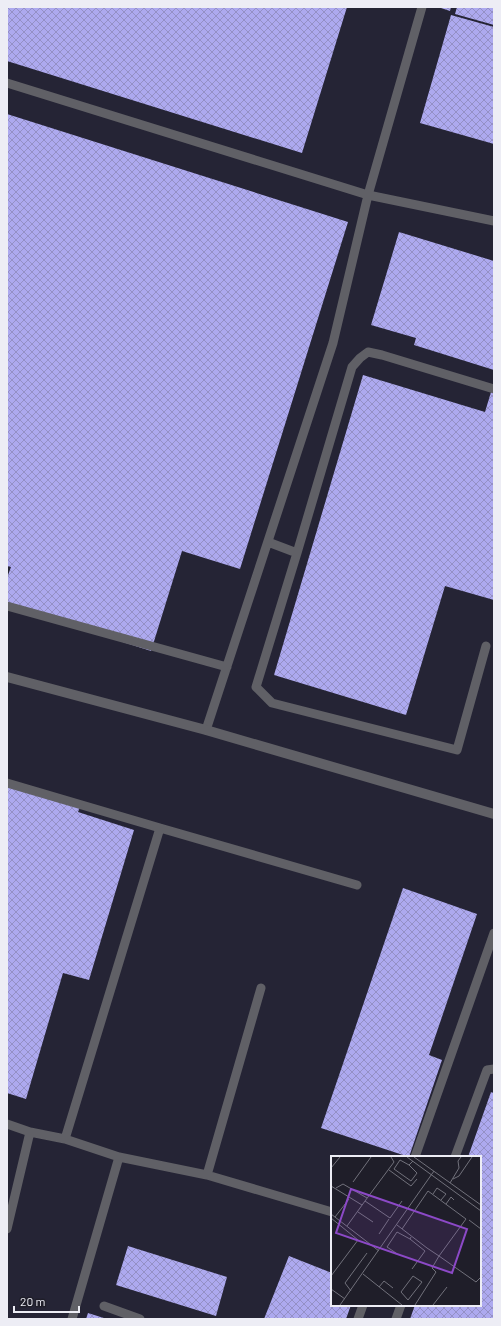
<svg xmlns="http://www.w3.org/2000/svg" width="501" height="1326" font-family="Barlow,sans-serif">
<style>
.built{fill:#252435;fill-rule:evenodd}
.building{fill:url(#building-cross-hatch)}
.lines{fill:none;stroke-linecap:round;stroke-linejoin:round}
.lane{stroke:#606066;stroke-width:9}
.street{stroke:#606066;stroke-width:10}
.inset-road{fill:none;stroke:#71717b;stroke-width:1}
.view{fill:#8c49c7;fill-opacity:0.15;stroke:#8c49c7;stroke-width:2}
.inset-edge{fill:none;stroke:#ededf5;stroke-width:2}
</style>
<defs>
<pattern id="building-cross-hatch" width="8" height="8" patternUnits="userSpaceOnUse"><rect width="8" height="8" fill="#ada9ef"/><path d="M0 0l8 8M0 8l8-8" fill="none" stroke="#9490c6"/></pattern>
</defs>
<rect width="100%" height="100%" fill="#1f1e29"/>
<!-- built -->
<path class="built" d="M7,7H494V1319H7ZM332,1157H480V1305H332Z"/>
<!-- building -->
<path class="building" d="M7,7H347L302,153L7,61Z
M438,7H451L450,11Z
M457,7H494V25L455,14Z
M451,15L494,27V144L420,123Z
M7,114L348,222L240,569L182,551L151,651L7,605V578L11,567L7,566Z
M399,232L494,261V370L414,345L416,338L371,325Z
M363,375L485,412L494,382V600L445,586L406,715L274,675Z
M7,785L80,807L78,812L134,830L89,980L63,973L26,1099L7,1093Z
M403,888L477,914L429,1055L442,1060L409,1157L321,1128Z
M491,1092L494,1093V1319H410L415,1305H480V1157H468Z
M128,1246L227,1277L216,1316L116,1285Z
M289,1256L332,1273V1305H351L346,1319H264Z
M88,1313L107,1319H86Z"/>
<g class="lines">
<!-- lane -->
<path class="lane" d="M422,7L368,195L494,221
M7,83L368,195L333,343L206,730
M268,542L297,553L256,687L272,703L457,750L486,646
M297,553L352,367L360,358L368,352L382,355L494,389
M7,606L227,667
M7,783L160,828L65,1139L119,1157L207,1175L332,1212
M160,828L357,885
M7,1124L30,1132L65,1139
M415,1157L494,933
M455,1157L487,1070L494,1069
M207,1175L261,988
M7,1229L30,1132
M104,1306L140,1319
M72,1319L119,1157
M358,1319L363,1305
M396,1319L401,1305"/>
<!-- street -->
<path class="street" d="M7,677L206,730L494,814"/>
</g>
<!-- overview -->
<g transform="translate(331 1156)">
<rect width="150" height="150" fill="#1f1e29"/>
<path class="inset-road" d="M76,1L150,55M83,1L150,49M78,9L86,17L80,25L63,13L69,4L78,9L82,5M0,12L9,1M58,14L80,30L86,23M122,23L128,20L141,1M22,26L40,1M119,27L128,12L127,5L130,1M0,30L31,49M5,32L12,28L36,42M102,38L106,32L115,38L110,44M34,45L63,6L60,1M115,48L120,41L123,44M27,56L42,66M0,58L48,95M4,61L18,43M0,62L27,84L0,120M138,64L150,73M66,69L96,92L108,100L135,63L97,35L71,73M16,70L34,45L59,62L71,45M48,78L58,63M79,83L94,95L81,113M65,97L56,91L66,76L79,83L80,81M32,118L71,149M82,120L91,126L77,144L70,136ZM48,131L53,125L62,132M0,133L14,143M20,135L14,127L36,97M9,149L103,15M84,149L105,116L101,112L108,100L145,126L150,121M102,149L116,131"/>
<path class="view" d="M20,33L136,73L121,117L5,77Z"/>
<rect width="150" height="150" class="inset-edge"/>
</g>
<!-- border -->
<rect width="501" height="1326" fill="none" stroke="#ededf5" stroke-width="16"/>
<!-- scale -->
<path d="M14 1306v6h65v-6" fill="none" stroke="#ededf5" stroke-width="2"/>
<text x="20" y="1306" font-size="12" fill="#ededf5" stroke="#1f1e29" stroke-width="3" paint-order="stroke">20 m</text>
</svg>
